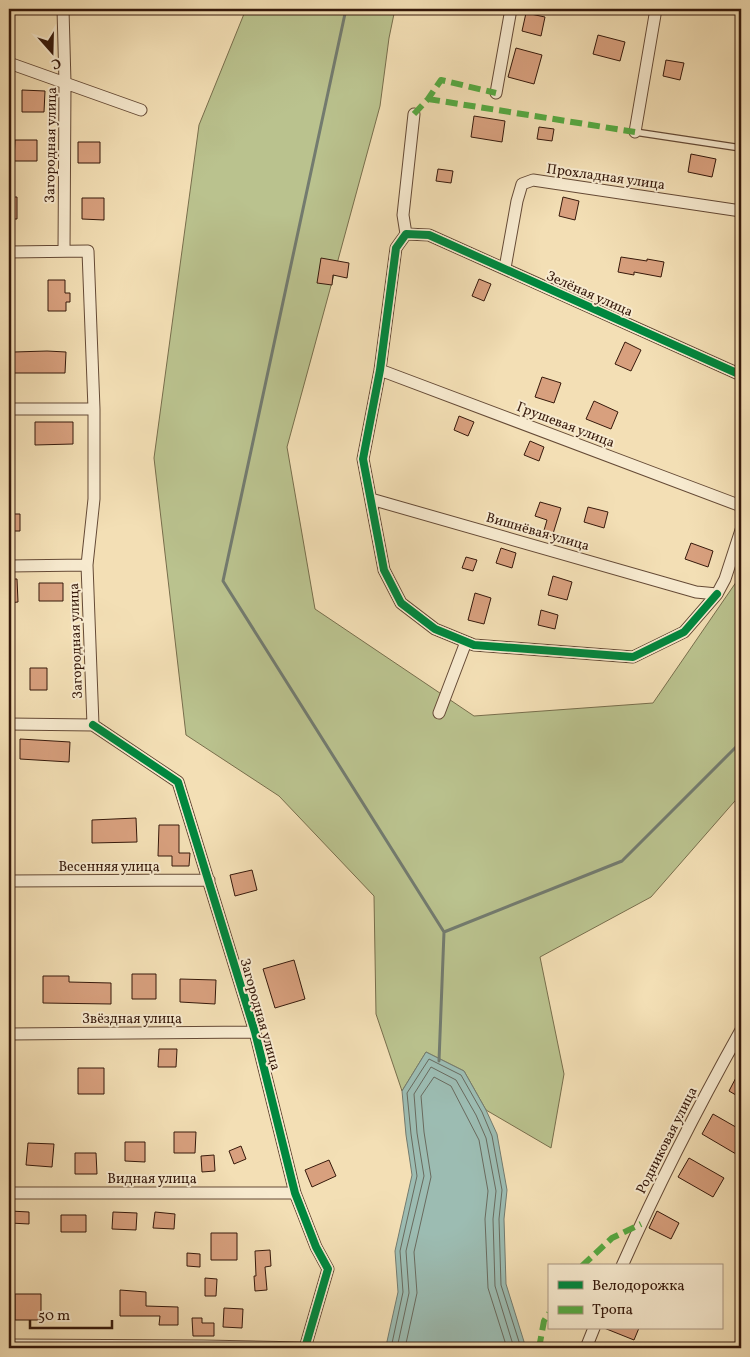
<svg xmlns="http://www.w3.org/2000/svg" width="750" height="1357" font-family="Vollkorn,serif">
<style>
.green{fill:#bac28e;stroke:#786e4c}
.water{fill:#9cbcb2;stroke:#737b6f}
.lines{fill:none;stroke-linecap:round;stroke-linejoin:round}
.shore{stroke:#696a5e;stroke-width:1}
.stream{stroke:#737b6f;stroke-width:3}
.building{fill:#d8a07e;stroke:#36190b}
.lane-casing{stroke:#654a36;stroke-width:8}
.street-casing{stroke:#654a36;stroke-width:13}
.lane{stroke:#f7eacf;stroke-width:5.5}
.street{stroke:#f7eacf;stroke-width:11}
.quiet{stroke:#55a941;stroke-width:6;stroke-dasharray:12 6;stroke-linecap:butt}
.cycleway-casing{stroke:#f7eacf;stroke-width:11}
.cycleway{stroke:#00873e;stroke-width:8}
.labels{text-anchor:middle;stroke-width:4;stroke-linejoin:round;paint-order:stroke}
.street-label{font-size:14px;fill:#36190b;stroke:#f7eacf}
</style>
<rect width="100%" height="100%" fill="#f3dfb5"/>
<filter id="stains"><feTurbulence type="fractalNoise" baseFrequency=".004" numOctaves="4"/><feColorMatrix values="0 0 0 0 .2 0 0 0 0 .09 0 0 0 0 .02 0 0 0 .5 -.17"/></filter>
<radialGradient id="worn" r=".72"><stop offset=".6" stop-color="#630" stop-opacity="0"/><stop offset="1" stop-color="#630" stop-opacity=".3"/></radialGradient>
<!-- green -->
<path class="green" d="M246,9H395L389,38L380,106L287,447L315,609L474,716L653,703L741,575V794L651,897L540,957L564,1074L551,1148L486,1110L464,1071L426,1052L402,1091L376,1014L374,896L279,796L186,735L154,458L199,125Z"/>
<!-- water -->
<path class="water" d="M426,1052L464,1071L486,1110L497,1134L507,1190L504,1219L506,1284L526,1348H389L386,1346L398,1292L395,1251L412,1175L406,1135L402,1091Z"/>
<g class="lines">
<!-- shore -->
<path class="shore" d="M391,1348L403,1292L400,1251L417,1176L411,1134L407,1093L429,1059L461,1075L482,1112L492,1136L502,1190L499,1219L501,1285L521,1348
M397,1348L409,1293L406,1251L424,1176L417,1133L414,1094L431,1067L456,1080L476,1115L486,1138L496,1191L493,1219L495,1286L514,1348
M405,1348L417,1293L414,1252L431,1177L424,1132L421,1096L434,1077L451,1086L479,1140L488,1191L485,1219L488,1288L507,1348"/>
<!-- stream -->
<path class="stream" d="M346,9L223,581L444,932L439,1061
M444,932L622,861L741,742"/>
</g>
<!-- building -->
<path class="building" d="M526,13L545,17L541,36L522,31Z
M598,35L625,42L620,61L593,54Z
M516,48L542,55L534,84L508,77Z
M666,60L684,63L680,80L663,76Z
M22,90L45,91L44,112H22Z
M474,116L505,121L502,142L471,137Z
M539,127L554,129L552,141L537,139Z
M15,140H37V161H14Z
M78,142H100V163H78Z
M691,154L716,159L712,177L688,172Z
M438,169L453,171L451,183L436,181Z
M9,197H17V219H9Z
M563,197L579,201L575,220L559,216Z
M82,198H104V220L82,219Z
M621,257L647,261V259L664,262L661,277L634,272V275L618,272Z
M321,258L349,263L347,278L333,275L332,285L317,283Z
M479,279L491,284L484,301L472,296Z
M48,280H65V293H70V302H66V311H48Z
M625,342L641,350L631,371L615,364Z
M47,351L66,352L65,373H14V352Z
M542,377L561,383L554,403L535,397Z
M594,401L618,412L611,429L586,419Z
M459,416L474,422L468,436L454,430Z
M35,422H73V444L35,445Z
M530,441L544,447L539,461L524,455Z
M540,502L561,508L552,537L543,534L547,520L535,516Z
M588,507L608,512L604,528L584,522Z
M9,514H20V531H9Z
M691,543L713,551L708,567L685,559Z
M501,548L516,553L512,568L496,563Z
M466,557L477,560L473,571L462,568Z
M553,576L572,582L567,600L548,595Z
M9,579H17L18,602L9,603Z
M39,583H63V601H39Z
M475,593L491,598L484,624L468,620Z
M541,610L558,615L555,629L538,625Z
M30,668H47V690H30Z
M20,739L70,742L69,762L20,759Z
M136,818L137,842L92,843V820Z
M159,825H179V853H190L189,866H172V856H158Z
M252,870L257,890L235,896L230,875Z
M294,960L305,999L275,1008L263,969Z
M132,974H156V999H132Z
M43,976H69V982L111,983V1004L43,1003Z
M180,979L216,980L215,1004L180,1002Z
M159,1049H177L176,1067H158Z
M78,1068H104V1094H78Z
M741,1068V1098L729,1091Z
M713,1114L741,1130V1144L736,1154L702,1134Z
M174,1132H196L195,1153H174Z
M125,1142H145V1162L125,1161Z
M28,1143L54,1144L52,1167L26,1165Z
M241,1146L246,1159L234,1164L229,1151Z
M75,1153H96L97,1174H75Z
M214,1155L215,1171L202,1172L201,1156Z
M689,1158L724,1178L713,1197L678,1177Z
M329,1160L336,1176L312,1187L305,1170Z
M10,1211L29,1212V1224L10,1223Z
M657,1211L679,1223L671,1239L649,1228Z
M113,1212L137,1213L136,1230L112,1229Z
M155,1212L175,1214L174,1229L153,1228Z
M61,1215H86V1232H61Z
M211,1233H237V1260H211Z
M270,1250L271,1266L265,1267L267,1290L255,1291L254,1276H256L255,1251Z
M187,1253L200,1254V1267L187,1266Z
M205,1278L217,1279L216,1296H205Z
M120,1290L146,1292V1306L178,1307V1325H159L160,1316H120Z
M15,1294H41V1320H15Z
M224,1308L243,1309L242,1328L223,1327Z
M192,1318H202V1323H214V1336H193Z
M604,1328H639L634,1340Z"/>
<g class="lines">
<defs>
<path id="lane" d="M635,132L741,148"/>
<path id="street" d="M63,9L65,83L64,251
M9,63L141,110
M496,93L511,9
M635,132L656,9
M406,234L403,215L414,114
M9,252L88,251L94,409V499L87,565L93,725
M505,268L517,201L522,184L533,180L741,211
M380,370L741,506
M9,409H94
M371,499L696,592L717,594L725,579L741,530
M9,566L87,565
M717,594L684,632L633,657L474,645L435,629L401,603L384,570L363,459L380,370L396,248L406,234L429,235L741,375
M439,713L466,642
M9,724L93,725
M93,725L178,782L255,1032L295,1193L316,1247L328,1269L305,1348
M9,881L209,880
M9,1034L255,1032
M9,1193H295
M622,1266C658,1185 698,1107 741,1030
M9,1345L203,1346L305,1348
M586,1348L594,1328"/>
</defs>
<!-- lane casing -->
<use href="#lane" class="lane-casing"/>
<!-- street casing -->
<use href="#street" class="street-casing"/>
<!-- lane -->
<use href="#lane" class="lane"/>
<!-- street -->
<use href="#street" class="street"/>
<!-- quiet -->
<path class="quiet" d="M428,99L635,132
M414,114L428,99L441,80L496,93
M582,1266L612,1238L641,1224
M305,1348L338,1345L354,1348
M539,1348L544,1321L549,1313"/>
<defs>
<path id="cycleway" d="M717,594L684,632L633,657L474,645L435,629L401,603L384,570L363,459L380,370L396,248L406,234L429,235L741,375
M93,725L178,782L255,1032L295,1193L316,1247L328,1269L305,1348"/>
</defs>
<!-- cycleway casing -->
<use href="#cycleway" class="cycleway-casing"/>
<!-- cycleway -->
<use href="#cycleway" class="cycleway"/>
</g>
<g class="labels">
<!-- street labels -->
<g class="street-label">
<text transform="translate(50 145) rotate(-89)" y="5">Загородная улица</text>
<text transform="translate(606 176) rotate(8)" y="5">Прохладная улица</text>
<text transform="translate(590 293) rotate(24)" y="5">Зелёная улица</text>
<text transform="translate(566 424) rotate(21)" y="5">Грушевая улица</text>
<text transform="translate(538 531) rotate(16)" y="5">Вишнёвая улица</text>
<text transform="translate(75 641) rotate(-92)" y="5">Загородная улица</text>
<text x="109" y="871">Весенняя улица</text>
<text transform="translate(261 1014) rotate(74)" y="5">Загородная улица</text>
<text x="132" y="1023">Звёздная улица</text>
<text transform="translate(666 1140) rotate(-63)" y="5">Родниковая улица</text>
<text x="152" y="1183">Видная улица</text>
</g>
</g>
<!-- margin -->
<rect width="750" height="1357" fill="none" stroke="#f3dfb5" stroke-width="30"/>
<rect x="10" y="10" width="730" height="1337" fill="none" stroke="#36190b" stroke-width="2.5"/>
<rect x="15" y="15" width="720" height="1327" fill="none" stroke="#36190b"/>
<!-- legend -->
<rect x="548" y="1264" width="175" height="65" fill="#f7eacf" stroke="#aa9681"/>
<rect x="558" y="1281" width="25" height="8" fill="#00873e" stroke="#aa9681"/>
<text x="592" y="1290" font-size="15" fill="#36190b">Велодорожка</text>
<rect x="558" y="1306" width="25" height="8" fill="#55a941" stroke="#aa9681"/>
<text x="592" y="1314" font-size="15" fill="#36190b">Тропа</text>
<!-- north arrow -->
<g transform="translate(52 52) rotate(160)" stroke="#f7eacf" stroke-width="4" paint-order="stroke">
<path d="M0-4L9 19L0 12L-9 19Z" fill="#36190b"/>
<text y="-8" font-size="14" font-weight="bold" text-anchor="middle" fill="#36190b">С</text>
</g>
<!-- scale -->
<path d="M30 1320v8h82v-8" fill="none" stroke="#36190b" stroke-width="2.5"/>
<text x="38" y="1320" font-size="15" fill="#36190b" stroke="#f7eacf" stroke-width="4" paint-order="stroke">50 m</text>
<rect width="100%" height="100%" filter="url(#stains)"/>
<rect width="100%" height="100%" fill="url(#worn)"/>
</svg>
